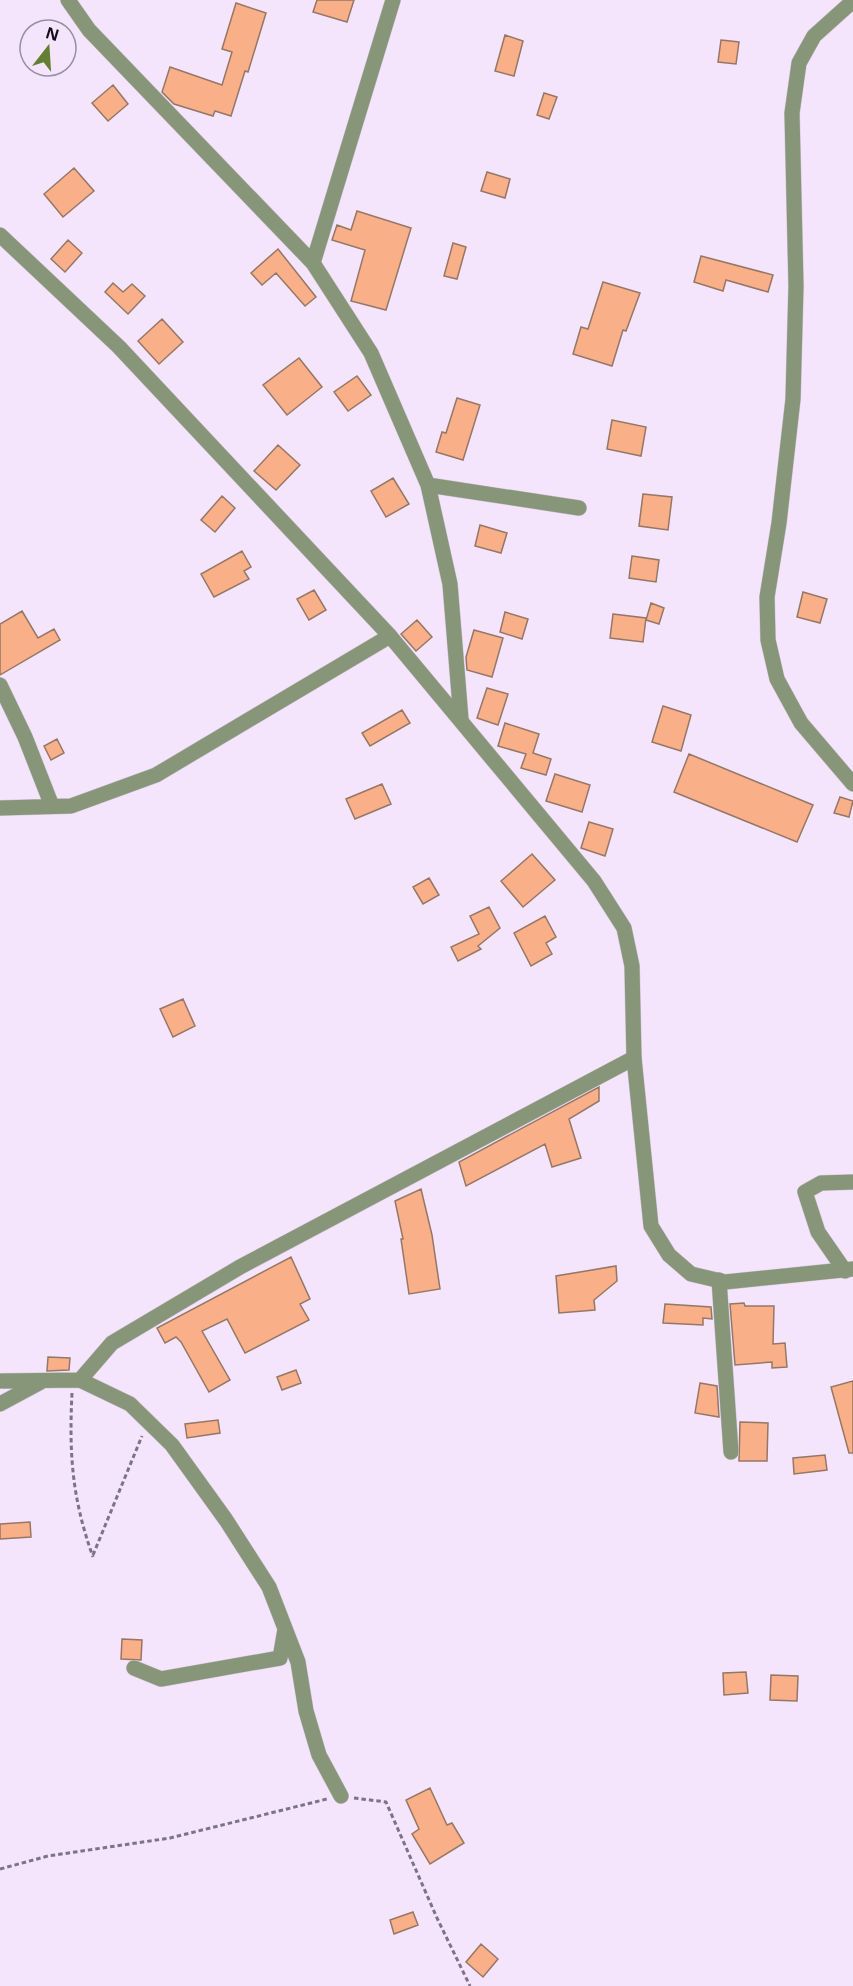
<svg xmlns="http://www.w3.org/2000/svg" width="853" height="1986" font-family="'Open Sans',sans-serif">
<style>
.building{fill:#f9af88;stroke:#967767;stroke-width:1.5}
.lines{fill:none;stroke-linecap:round;stroke-linejoin:round}
.minor-casing{stroke:#d0c3d8;stroke-width:16}
.tertiary-casing{stroke:#d0c3d8;stroke-width:16}
.path{stroke:#7e7384;stroke-width:3;stroke-dasharray:4.5 3;stroke-linecap:butt}
.minor{stroke:#879679;stroke-width:15}
.tertiary{stroke:#879679;stroke-width:15}
</style>
<rect width="100%" height="100%" fill="#f4e5fd"/>
<!-- building -->
<path class="building" d="M317,0H354L347,22L313,12Z
M236,3L266,13L248,72L245,71L231,116L215,111L213,116L174,104L162,92L170,67L222,85L232,52L222,49Z
M505,35L523,41L514,76L495,71Z
M721,40L739,42L736,64L718,62Z
M113,85L128,104L108,121L92,103Z
M544,93L557,97L549,119L537,115Z
M74,168L94,191L63,217L44,194Z
M487,172L510,179L505,198L481,191Z
M357,211L411,228L386,310L351,301L365,250L332,240L337,225L351,230Z
M68,240L82,253L65,272L51,259Z
M453,243L466,247L457,279L444,276Z
M278,249L316,297L305,306L276,273L262,285L251,273Z
M701,256L773,275L768,292L726,280L723,291L694,282Z
M603,282L640,293L626,331L623,330L612,366L573,354L581,327L588,329Z
M113,283L123,292L132,284L145,296L128,314L105,292Z
M162,319L183,342L159,364L138,341Z
M299,358L322,387L287,415L263,385Z
M357,376L371,395L348,411L334,392Z
M457,398L480,405L463,460L436,452L442,432L446,433Z
M612,420L646,427L641,456L607,449Z
M278,445L300,465L276,490L254,471Z
M393,478L409,504L386,517L371,491Z
M643,494L672,497L668,530L639,526Z
M222,496L235,508L215,532L201,520Z
M480,525L507,533L501,553L475,546Z
M242,551L251,567L244,571L249,579L214,597L201,574Z
M632,556L659,560L656,582L629,578Z
M314,590L326,610L309,620L297,599Z
M803,592L827,599L820,623L797,617Z
M651,603L664,608L659,624L646,620Z
M22,611L38,638L54,629L60,640L0,675V624Z
M505,612L528,619L522,639L500,632Z
M613,614L646,618L643,642L610,638Z
M417,620L432,637L416,651L401,634Z
M474,630L503,638L492,677L467,670L466,657Z
M487,688L508,694L498,725L477,718Z
M663,706L691,715L681,751L652,742Z
M402,710L410,723L370,746L362,733Z
M505,723L539,734L533,753L551,759L546,775L521,768L526,754L498,746Z
M57,739L64,753L51,760L44,746Z
M689,754L813,805L797,842L674,792Z
M555,774L590,785L582,812L546,801Z
M382,784L391,804L355,819L346,799Z
M840,797L853,801L849,817L834,813Z
M589,822L613,829L605,856L581,848Z
M532,854L555,880L523,907L501,881Z
M429,878L439,895L423,904L413,887Z
M489,907L500,928L478,946L481,949L458,961L451,947L479,934L470,916Z
M545,916L556,937L546,943L552,954L531,966L514,933Z
M183,999L195,1026L173,1037L160,1009Z
M599,1087V1101L569,1119L581,1158L552,1167L545,1144L466,1186L459,1162Z
M421,1189L432,1235L440,1289L409,1294L401,1239H403L395,1201Z
M291,1257L310,1299L300,1304L309,1320L245,1353L227,1319L202,1331L230,1380L209,1392L181,1342L176,1337L165,1343L157,1328Z
M616,1266L617,1281L594,1300L595,1310L559,1313L556,1276Z
M744,1303L745,1306H774L773,1344L785,1343L787,1367L772,1368V1362L735,1365L730,1304Z
M665,1304L711,1307L712,1319L703,1318V1325L663,1323Z
M48,1357L70,1358L69,1370L47,1371Z
M296,1370L301,1383L282,1390L277,1377Z
M853,1381V1453H849L831,1387Z
M700,1383L717,1386L719,1417L695,1413Z
M218,1420L220,1433L187,1438L185,1424Z
M740,1422L768,1423L767,1461H739Z
M825,1455L827,1470L794,1474L793,1458Z
M30,1522L31,1537L0,1539V1524Z
M122,1639L142,1640L141,1660L121,1659Z
M746,1672L748,1693L724,1695L723,1673Z
M771,1675L798,1676L797,1701L770,1700Z
M430,1788L447,1825L452,1823L464,1843L430,1864L412,1834L419,1829L406,1800Z
M413,1912L418,1925L394,1934L390,1920Z
M481,1944L498,1959L483,1977L466,1962Z"/>
<g class="lines">
<defs>
<path id="minor" d="M68,0L89,30L313,263L371,353L428,485L450,584L461,719
M853,1L814,36L799,63L792,113L796,286L793,399L779,523L767,597L768,640L777,679L801,723L853,784
M313,263L393,0
M428,485L579,508
M0,685L25,737L52,806
M0,808L71,806L156,775L390,636
M845,1271L818,1232L805,1192L821,1183L853,1182
M719,1280L731,1452
M80,1380L112,1343L240,1267L634,1058
M0,1381L80,1380L130,1404L172,1445L226,1520L269,1587L298,1662L306,1711L319,1755L341,1796
M0,1404L41,1382
M134,1668L161,1679L280,1658L285,1629"/>
<path id="tertiary" d="M0,235L119,347L390,636L594,881L624,928L632,966L634,1058L651,1226L669,1255L691,1274L725,1282L853,1269"/>
</defs>
<!-- minor casing -->
<use href="#minor" class="minor-casing"/>
<!-- tertiary casing -->
<use href="#tertiary" class="tertiary-casing"/>
<!-- path -->
<path class="path" d="M72,1393C69,1455 72,1498 93,1557
M93,1555L142,1436
M354,1798L386,1802L437,1918L470,1986
M0,1869L48,1856L170,1838L327,1799"/>
<!-- minor -->
<use href="#minor" class="minor"/>
<!-- tertiary -->
<use href="#tertiary" class="tertiary"/>
</g>
<!-- north arrow -->
<g transform="translate(48 48) rotate(17)"><circle r="28" fill="#f4e5fd" stroke="#9a8fa1" stroke-width="1.5"/>
<path d="M0-4.5L10 22L0 15L-10 22Z" fill="#647f33"/>
<text y="-9" font-size="16" font-weight="bold" text-anchor="middle" fill="#140e18">N</text>
</g>
</svg>
